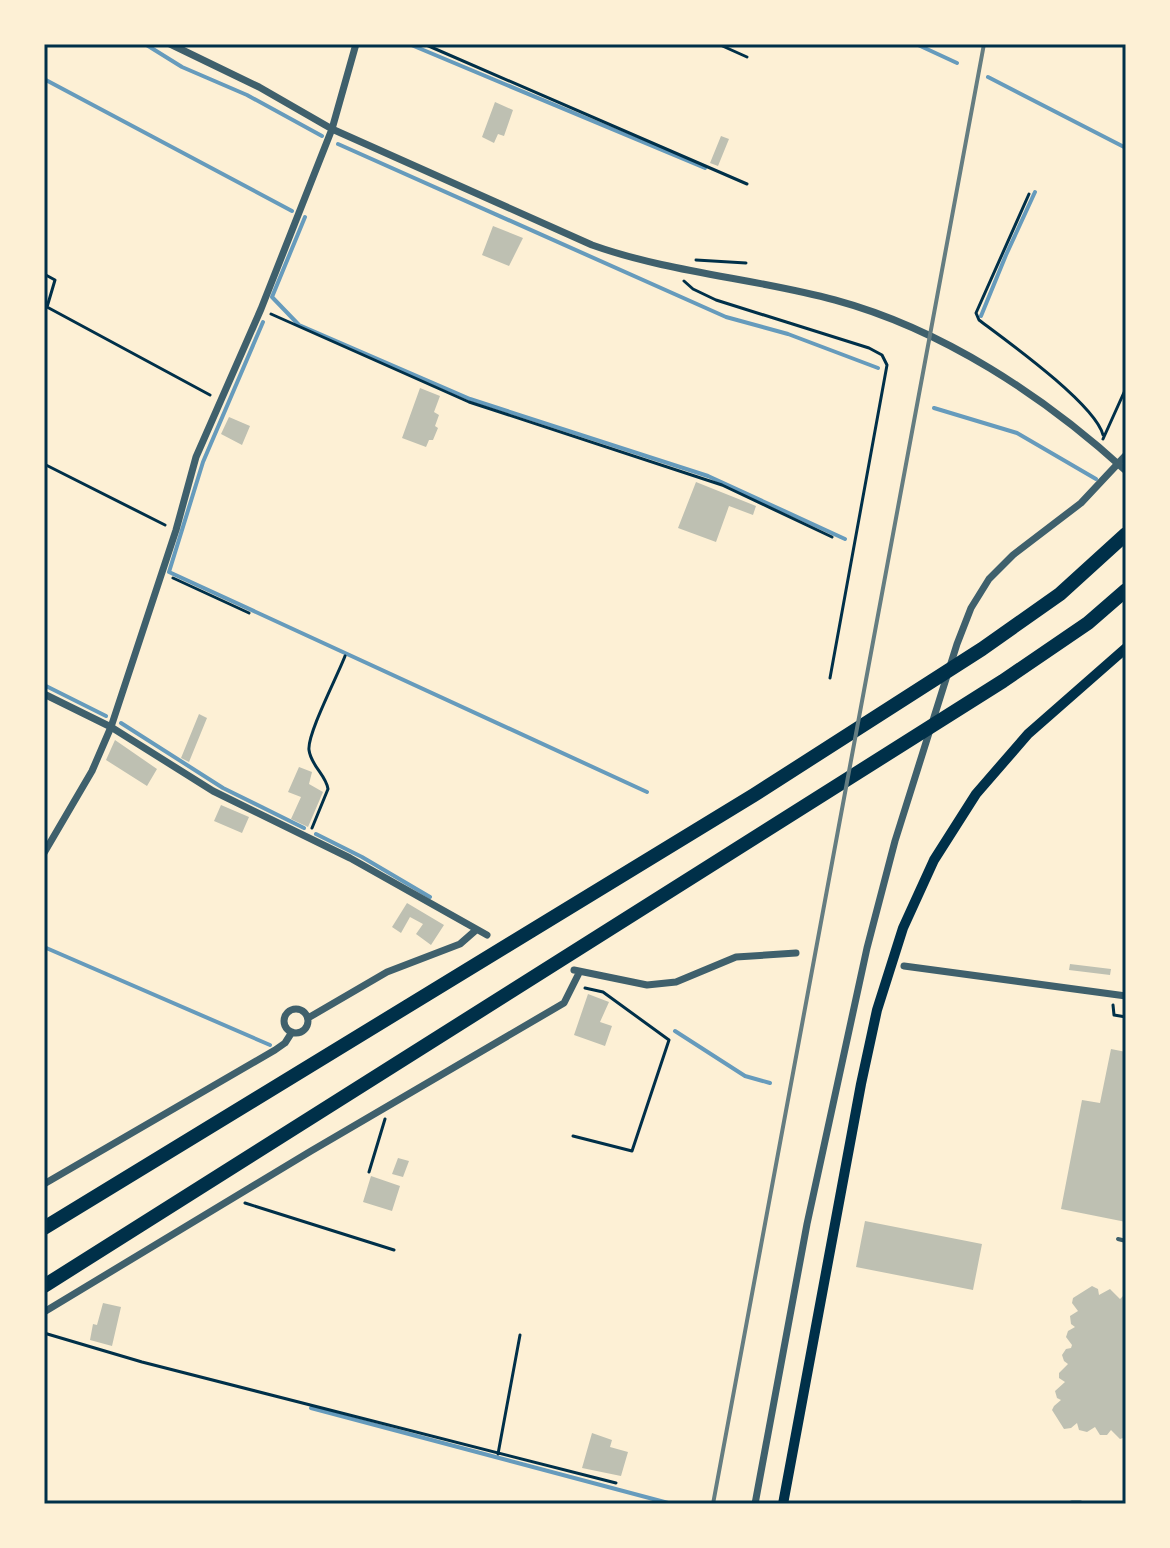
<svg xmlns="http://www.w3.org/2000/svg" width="1170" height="1548" font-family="'Source Sans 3',sans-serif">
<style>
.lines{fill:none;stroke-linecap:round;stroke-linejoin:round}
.stream{stroke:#669bbc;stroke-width:4}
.building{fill:#bec0b2}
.path{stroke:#003049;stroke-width:3}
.service{stroke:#3f606c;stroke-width:4}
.minor{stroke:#3f606c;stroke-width:7}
.secondary{stroke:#003049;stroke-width:10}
.motorway{stroke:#003049;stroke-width:14}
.rail{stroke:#657d81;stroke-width:4}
.neatline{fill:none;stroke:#003049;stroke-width:3}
</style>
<rect width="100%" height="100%" fill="#fdf0d5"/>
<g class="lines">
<!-- stream -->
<path class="stream" d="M145,44L182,67L247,95L322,136
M409,44L705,168
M916,44L957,63
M988,77L1126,148
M44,79L292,211
M338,144L726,317L788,334L878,368
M305,217L272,297L299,325L470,399L708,476L845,539
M981,316L1006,255L1035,192
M263,322L203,462L169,572L647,792
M934,408L1017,433L1096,479
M44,685L106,716
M121,723L223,788L304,828
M316,834L362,857L430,897
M44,947L270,1045
M675,1031L745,1076L770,1083
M311,1408L672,1504"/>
</g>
<!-- building -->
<path class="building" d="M495,102L513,110L504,136L498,134L494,143L482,137Z
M721,136L729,139L718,166L710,163Z
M493,226L523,238L509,266L482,255Z
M420,388L440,396L434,412L439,415L435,426L438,428L433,440H429L426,447L402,438Z
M229,417L250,426L242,445L221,434Z
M696,482L756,506L753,515L729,506L716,542L678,528Z
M199,714L207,718L189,762L181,758Z
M115,740L157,769L147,786L106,760Z
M299,767L312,772L309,784L323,792L308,827L291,819L301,797L288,792Z
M221,805L249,817L242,833L214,821Z
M407,903L444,925L431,945L416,934L423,924L410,917L401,933L392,927Z
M1070,964L1111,969L1110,975L1069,970Z
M588,994L609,1002L600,1022L612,1026L605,1046L574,1035Z
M1111,1049L1126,1052V1222L1061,1209L1082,1100L1100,1103Z
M398,1158L409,1161L403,1177L392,1174Z
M371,1176L400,1186L392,1211L363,1202Z
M865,1221L982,1244L973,1290L856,1267Z
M1092,1286L1098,1289L1099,1295L1110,1289L1120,1299L1126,1293V1437L1120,1439L1111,1430L1107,1435H1100L1095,1427L1087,1432L1079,1430L1077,1423L1071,1428L1064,1429L1052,1410L1054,1406L1061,1400L1057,1398L1055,1391L1065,1382L1059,1378V1373L1068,1364L1064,1361L1062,1355L1066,1349L1071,1348L1072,1345L1066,1337L1068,1331L1075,1327L1071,1324L1070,1316L1078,1311L1072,1303L1073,1298Z
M103,1303L121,1307L112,1346L90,1340L93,1324L97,1325Z
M592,1433L612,1440L610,1447L628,1452L621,1476L582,1468Z"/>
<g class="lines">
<!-- path -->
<path class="path" d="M424,44L747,184
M718,44L747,57
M1029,194L976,313L979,320C1007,341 1095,404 1103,435
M696,260L746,263
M44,274L55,280L47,307L210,395
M684,281L693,289L716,300L869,348L882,355L887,365L830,678
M271,314L469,402L722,485L832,537
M1103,439L1126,388
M44,464L165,525
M173,578L249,613
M312,828L328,789C326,775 311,766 309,750C307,734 338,675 345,656
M1113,1005L1114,1015L1126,1017
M573,1136L632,1151L669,1040L603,992L585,988
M369,1172L385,1119
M245,1203L394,1250
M44,1333L142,1362L616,1483
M498,1454L520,1335"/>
<!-- service -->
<path class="service" d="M1118,1239L1126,1241"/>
<!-- minor -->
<path class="minor" d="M170,44L259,87L332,129L592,245C671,273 754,278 835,300C942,329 1044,396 1126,471
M44,694L111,727L213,791L350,858L487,935
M44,853L92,771L111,727L176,530L196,457L261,309L332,129L356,44
M904,966L1126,996
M574,970L647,985L676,982L736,957L796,953
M284 1021a12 12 0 1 1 24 0a12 12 0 1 1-24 0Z
M308,1018L387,972L460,944L476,930
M44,1184L275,1050L285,1043L292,1032
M44,1312L311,1151L564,1003L579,973
M755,1504L807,1224L867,948L895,841L957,644L971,608L989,579L1013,555L1081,503L1126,455
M1072,1504H1080"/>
<!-- secondary -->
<path class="secondary" d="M783,1504L861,1084L877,1010L903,928L934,860L976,794L1028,734L1126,648"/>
<!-- motorway -->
<path class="motorway" d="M44,1228L754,795L982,649L1060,594L1126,534
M44,1286L1003,681L1088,623L1126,590"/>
<!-- rail -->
<path class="rail" d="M713,1504L984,44"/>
</g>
<!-- border -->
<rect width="1170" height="1548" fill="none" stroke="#fdf0d5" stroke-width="92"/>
<rect x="46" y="46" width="1078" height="1456" class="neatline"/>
</svg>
